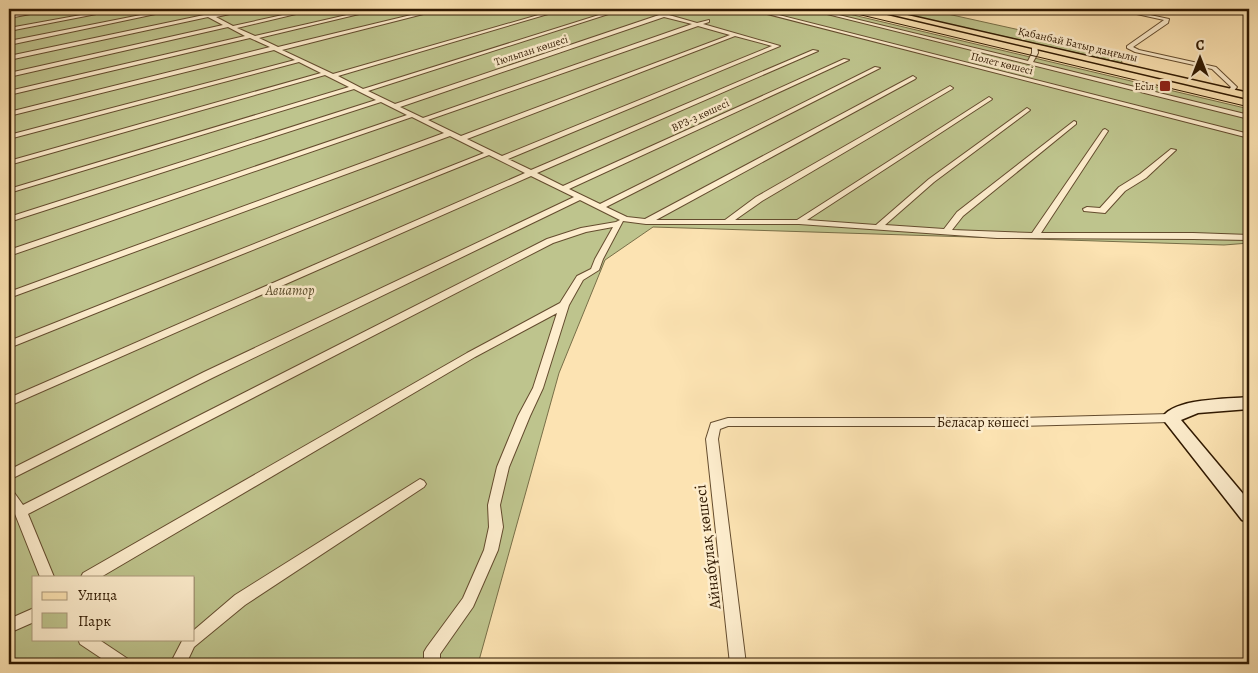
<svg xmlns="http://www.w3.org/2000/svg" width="1258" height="673" font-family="Alegreya,serif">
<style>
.green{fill:#bec48d;stroke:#786f48;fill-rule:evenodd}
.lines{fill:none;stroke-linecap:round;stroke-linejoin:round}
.street-casing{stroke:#644c2e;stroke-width:2}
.secondary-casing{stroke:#311a02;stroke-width:3}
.primary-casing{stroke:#311a02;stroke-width:3}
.street{fill:#fdedcd;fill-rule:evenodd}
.secondary{fill:#fdedcd;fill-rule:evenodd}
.primary{fill:#fce3b2;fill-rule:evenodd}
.tram{stroke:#311a02;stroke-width:1}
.poi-dot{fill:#8f2418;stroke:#fdedcd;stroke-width:2}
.labels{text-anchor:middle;stroke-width:5;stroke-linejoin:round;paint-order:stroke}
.far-street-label{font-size:11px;fill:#311a02;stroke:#fdedcd}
.far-poi-label{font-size:11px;fill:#311a02;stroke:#fdedcd;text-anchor:end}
.park-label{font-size:14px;font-style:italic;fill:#5b4d2c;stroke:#fdedcd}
.street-label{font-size:14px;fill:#311a02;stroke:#fdedcd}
.near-street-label{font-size:16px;fill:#311a02;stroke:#fdedcd}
</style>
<rect width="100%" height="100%" fill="#fce3b2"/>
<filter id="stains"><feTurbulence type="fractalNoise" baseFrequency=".004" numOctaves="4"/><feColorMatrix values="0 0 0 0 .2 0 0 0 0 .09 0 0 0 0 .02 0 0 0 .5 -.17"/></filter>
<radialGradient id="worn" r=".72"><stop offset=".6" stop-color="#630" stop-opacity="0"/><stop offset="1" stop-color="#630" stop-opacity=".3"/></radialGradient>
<!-- green -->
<path class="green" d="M19,9H828L1249,109V243L1224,245L653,227L605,260L559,373L478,664H9V13ZM34,577H194V639H34Z
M881,9H925L1065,40L1046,41L1121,58L1122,63Z"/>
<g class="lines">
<defs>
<path id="street" d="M48,9H57L9,18V16Z
M114,9H122L9,31V28Z
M171,9H179L9,45V41Z
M193,9C200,9 205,15 212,15C221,16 241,9 253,9L216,17L233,26L310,9H317L237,28L255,36L373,9H380L259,38L278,47L436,9H443L282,50L333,74L559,9H565L338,76L363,89L618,9H624L368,91L395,104L659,15L639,9H645L664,14L676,11V13L669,15L697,23L709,20V22L703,24L780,46L508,159L531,170L813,50L818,51L537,173L563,186L844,59L849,60L569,189L600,204L875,67L880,68L606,207L627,217L645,219L913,76L916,78L915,79L656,220H725L756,197L950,86L953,88L952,89L762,201L735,220H797L989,97L992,99L991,100L807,220L876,225L929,179L1027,108L1030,110L1029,111L934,182L885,225L944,229L957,212L1074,121L1076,122V124L963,216L952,230L1032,233L1103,130L1105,129L1108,131L1041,233H1193L1249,235V240L1193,239L997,238L799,224H646L623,221L603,259L599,270L583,280L569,305L543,388L530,416L509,467L500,505L503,527L498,550L473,607L440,654V664H424V652L427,647L463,598L484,550L489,527L488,505L497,467L518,416L533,388L557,313L475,357L101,577H81L83,573L467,353L560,303L577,276L591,269L595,259L613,227L586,232L553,243L28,514L54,577H40L15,514L9,505V490L13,491L23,505L547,239L581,228L616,222L620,220L580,200L212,378L9,480V470L204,372L574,197L531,176L9,406V398L525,173L489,155L9,348V341L484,153L450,136L9,298V292L444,133L412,117L9,256V250L407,115L381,102L9,222V217L376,100L354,89L9,193V189L349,87L325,75L9,165V161L321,73L299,62L9,139V135L295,60L274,50L9,116V112L270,47L250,38L9,95V91L245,36L228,27L9,77V73L223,25L208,17L9,60V56L204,15ZM664,17L692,24L423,118L400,107ZM698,26L730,35L461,136L428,120ZM735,36L772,46L502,156L467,139Z
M748,9H755L1249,134V138Z
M807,9H814L1028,61L1032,53V46L1037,45L1038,53L1033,62L1249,115V119Z
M1114,9H1122L1169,19L1168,23L1133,47L1139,50L1216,67L1237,87L1232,93H1228L1227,92L1231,87L1212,69L1135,52L1127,48V46L1164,20Z
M1171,149L1176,150L1146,178L1125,191L1105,213L1084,211L1083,209L1087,207L1100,208L1119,187L1140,174Z
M1170,414L1174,415L1176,418L1174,421L1170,422L1019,426H728L720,429L718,439L746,664H730L706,439L711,423L728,418H1019Z
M420,479L424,481L426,484L424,487L245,605L194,647L186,664H170L183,639H194V630L235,595Z
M34,608V622L9,633V619Z
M78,639H98L128,659L131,664H110L80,644Z"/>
<path id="secondary" d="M1249,397V409L1198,413L1181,420L1249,501V522L1242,520L1162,418C1173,398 1228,399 1249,397Z"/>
<path id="primary" d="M868,9H881L1249,93V99Z"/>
</defs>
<!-- street casing -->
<use href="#street" class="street-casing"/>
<!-- secondary casing -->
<use href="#secondary" class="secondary-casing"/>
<!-- primary casing -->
<use href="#primary" class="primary-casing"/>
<!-- street -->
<use href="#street" class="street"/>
<!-- secondary -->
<use href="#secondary" class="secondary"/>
<!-- primary -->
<use href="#primary" class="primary"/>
<!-- tram -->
<path class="tram" d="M836,9L1249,107"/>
</g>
<!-- markers -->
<rect class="poi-dot" x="1159" y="80" width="12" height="12" rx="2.5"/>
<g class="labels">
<!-- far-street labels -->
<g class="far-street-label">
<text transform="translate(1078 44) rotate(13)" y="4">Қабанбай Батыр даңғылы</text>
<text transform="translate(531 50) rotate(-18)" y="4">Тюльпан көшесі</text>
<text transform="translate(1002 63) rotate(14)" y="4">Полет көшесі</text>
<text transform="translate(700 115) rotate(-25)" y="4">ВРЗ-3 көшесі</text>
</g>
<!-- far-poi labels -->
<g class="far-poi-label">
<text x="1154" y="90">Есіл</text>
</g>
<!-- park labels -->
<g class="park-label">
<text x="290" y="295">Авиатор</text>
</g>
<!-- street labels -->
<g class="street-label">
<text x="983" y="427">Беласар көшесі</text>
</g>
<!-- near-street labels -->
<g class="near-street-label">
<text transform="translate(707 547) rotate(-97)" y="6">Айнабұлақ көшесі</text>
</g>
</g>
<!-- margin -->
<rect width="1258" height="673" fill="none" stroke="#fce3b2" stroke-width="30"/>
<rect x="10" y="10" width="1238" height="653" fill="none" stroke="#311a02" stroke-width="2.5"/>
<rect x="15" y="15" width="1228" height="643" fill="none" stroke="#311a02"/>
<!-- legend -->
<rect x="32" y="576" width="162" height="65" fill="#fdedcd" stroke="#ab997c"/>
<rect x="42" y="592" width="25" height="8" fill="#fce3b2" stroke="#ab997c"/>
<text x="78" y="600" font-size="15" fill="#311a02">Улица</text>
<rect x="42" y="613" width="25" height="15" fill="#bec48d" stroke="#ab997c"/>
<text x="78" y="626" font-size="15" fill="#311a02">Парк</text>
<!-- north arrow -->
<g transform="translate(1200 58)" stroke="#fdedcd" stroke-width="4" paint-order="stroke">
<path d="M0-4L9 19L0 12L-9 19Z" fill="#311a02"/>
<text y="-8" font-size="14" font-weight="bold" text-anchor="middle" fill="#311a02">С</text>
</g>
<rect width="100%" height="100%" filter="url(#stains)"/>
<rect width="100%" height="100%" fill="url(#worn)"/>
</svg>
